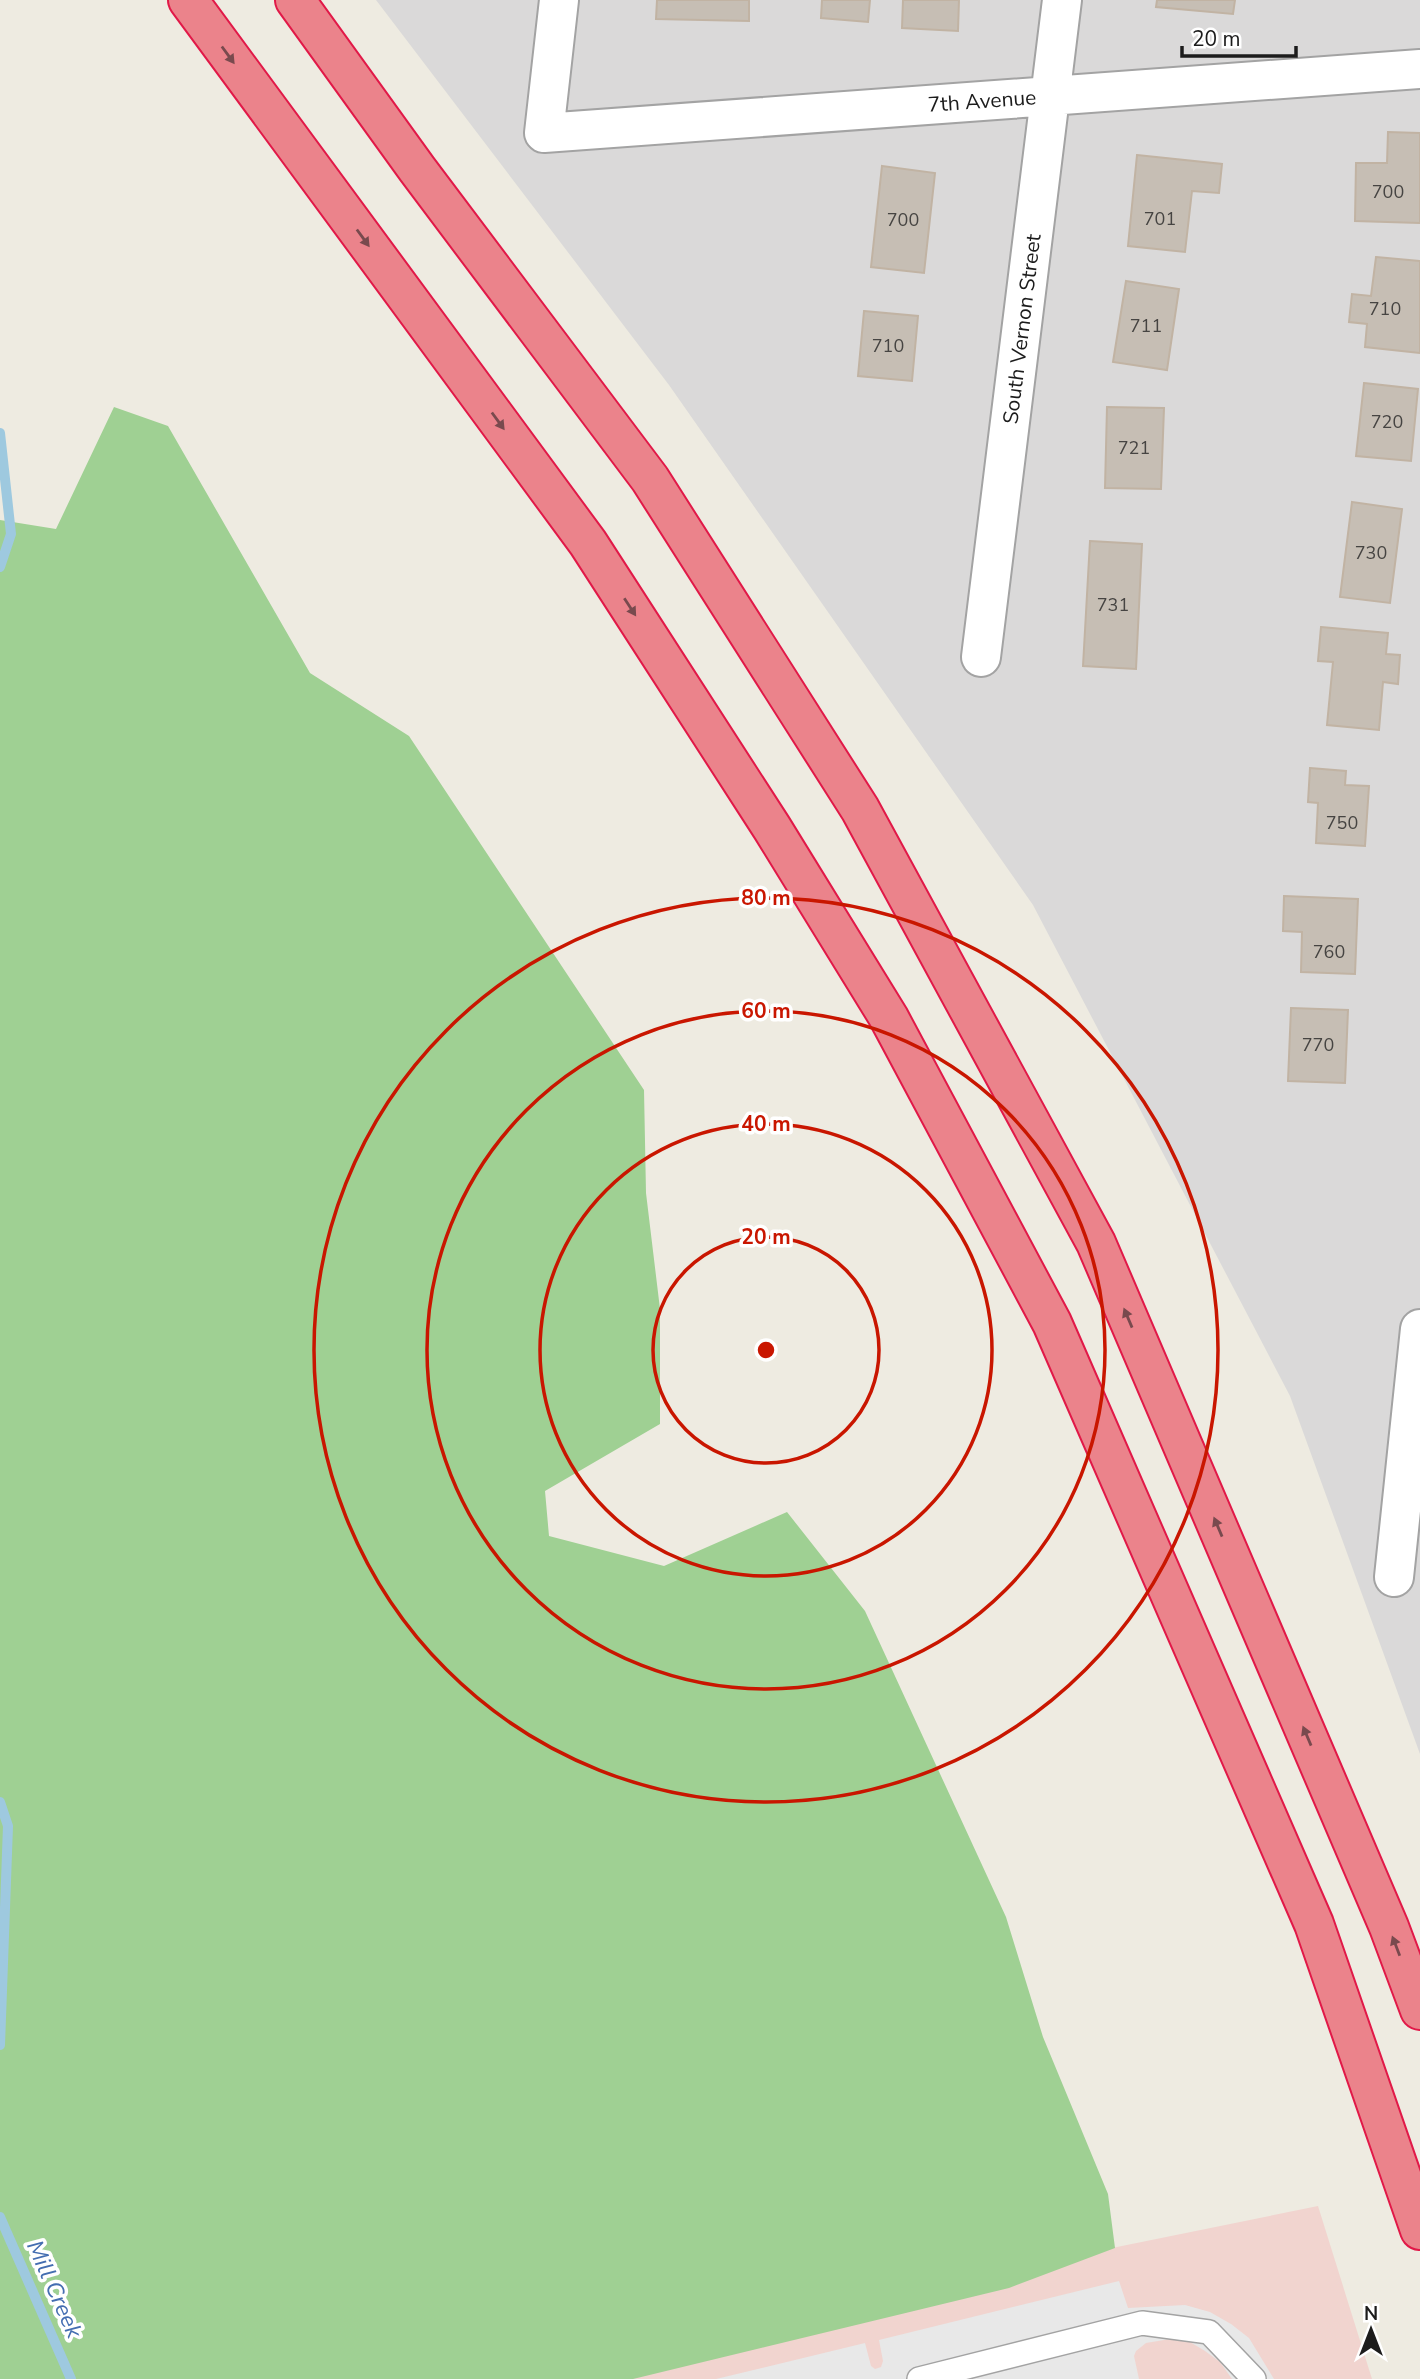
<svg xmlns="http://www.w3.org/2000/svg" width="1420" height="2379" font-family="'Nunito Sans',sans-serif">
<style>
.residential{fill:#dad9d9}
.commercial{fill:#f1d4cf}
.forest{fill:#9fd093}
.parking{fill:#e8e8e8}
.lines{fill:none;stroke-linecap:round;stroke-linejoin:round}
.stream{stroke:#9ec9df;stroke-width:10}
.building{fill:#c6beb4;stroke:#c1b3a3;stroke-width:2}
.service-casing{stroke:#a3a3a3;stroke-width:26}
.minor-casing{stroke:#a3a3a3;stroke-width:42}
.motorway-casing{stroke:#e11948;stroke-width:42}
.service{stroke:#fff;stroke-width:23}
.minor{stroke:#fff;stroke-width:38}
.motorway{stroke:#eb838b;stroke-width:38}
.oneway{fill:#794a4e}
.ring{fill:none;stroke:#c91600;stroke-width:3.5}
.labels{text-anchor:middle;stroke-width:7;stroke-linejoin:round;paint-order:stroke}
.number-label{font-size:18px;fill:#464442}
.street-label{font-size:21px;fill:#1c1c1c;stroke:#fff}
.water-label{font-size:23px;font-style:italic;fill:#446eb1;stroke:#fff}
.centre{fill:#c91600;stroke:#fff;stroke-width:3.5}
.ring-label{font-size:21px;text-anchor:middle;font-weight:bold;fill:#c91600;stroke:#fff;stroke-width:7;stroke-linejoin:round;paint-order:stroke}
</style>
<rect width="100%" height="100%" fill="#eeebe1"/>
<!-- residential -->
<path class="residential" d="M376,0H1420V1754L1290,1396L1033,905L669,385Z"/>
<!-- commercial -->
<path class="commercial" d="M1318,2206L1372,2379H470Z"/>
<!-- forest -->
<path class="forest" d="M114,407L168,426L310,673L409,736L644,1090L646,1193L660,1309V1424L545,1491L549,1536L664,1566L787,1512L865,1611L1006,1917L1043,2037L1108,2194L1115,2248L1009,2288L633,2379H0V520L56,529Z"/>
<!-- parking -->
<path class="parking" d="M1119,2281L1128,2308L1185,2305L1210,2312L1231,2324L1249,2338L1274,2379H1232L1220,2362L1205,2351L1190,2342L1170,2339L1146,2343L1136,2351L1134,2356L1139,2379H716L865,2343L871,2366L875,2369L881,2367L883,2361L879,2340Z"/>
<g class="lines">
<!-- stream -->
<path class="stream" d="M0,433L11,534L0,567
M0,1802L8,1826L0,2045
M0,2217L71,2379"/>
</g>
<!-- building -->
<path class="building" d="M657,0H749V21L656,19Z
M822,0H870L868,22L821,18Z
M903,0H959L958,31L902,28Z
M1157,0H1235L1233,14L1156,7Z
M1388,132L1420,133V223L1355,221L1356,163H1387Z
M1137,155L1222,164L1219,193L1192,191L1185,252L1128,246Z
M882,166L935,173L924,273L871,267Z
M1376,257L1420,261V353L1365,347L1367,324L1349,322L1352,294L1371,296Z
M1126,281L1179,289L1167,370L1113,362Z
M864,311L918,316L912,381L858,376Z
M1364,383L1418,389L1411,461L1356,456Z
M1107,407L1164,408L1161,489L1105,488Z
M1352,502L1402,509L1390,603L1340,597Z
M1090,541L1142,544L1136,669L1083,666Z
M1321,627L1388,633L1386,654L1400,655L1398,684L1383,682L1379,730L1327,725L1333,662L1318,661Z
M1310,768L1346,771L1345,785L1369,786L1365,846L1316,843L1318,803L1308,802Z
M1284,896L1358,899L1355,974L1301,972L1302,932L1283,931Z
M1291,1008L1348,1010L1345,1083L1288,1081Z"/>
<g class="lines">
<defs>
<path id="service" d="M919,2379L1142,2323L1209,2332L1254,2379"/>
<path id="minor" d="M559,0L544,133L1420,69
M981,657L1062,0
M1394,1577L1420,1329"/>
<path id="motorway" d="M188,0L588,543L772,828L889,1018L1052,1323L1314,1924L1420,2230
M295,0L417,169L650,479L860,809L1096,1243L1389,1927L1420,2010"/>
</defs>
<!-- service casing -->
<use href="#service" class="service-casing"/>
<!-- minor casing -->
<use href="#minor" class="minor-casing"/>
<!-- motorway casing -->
<use href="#motorway" class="motorway-casing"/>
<!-- service -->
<use href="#service" class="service"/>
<!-- minor -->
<use href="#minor" class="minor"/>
<!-- motorway -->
<use href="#motorway" class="motorway"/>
</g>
<!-- one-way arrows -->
<defs><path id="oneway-solid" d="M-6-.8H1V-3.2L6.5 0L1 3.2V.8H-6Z" transform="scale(1.75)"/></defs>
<g class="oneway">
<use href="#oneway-solid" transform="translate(228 55) rotate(54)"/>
<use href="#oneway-solid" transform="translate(363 238) rotate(54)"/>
<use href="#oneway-solid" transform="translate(498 421) rotate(54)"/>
<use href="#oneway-solid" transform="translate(630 607) rotate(57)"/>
<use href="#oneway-solid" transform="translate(1128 1318) rotate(-113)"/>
<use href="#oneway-solid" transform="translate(1218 1527) rotate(-113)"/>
<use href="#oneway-solid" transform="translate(1307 1736) rotate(-113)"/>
<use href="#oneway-solid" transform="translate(1396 1946) rotate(-111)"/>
</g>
<!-- distance rings -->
<g class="ring">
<circle cx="766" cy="1350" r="113"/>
<circle cx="766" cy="1350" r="226"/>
<circle cx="766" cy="1350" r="339"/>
<circle cx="766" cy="1350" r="452"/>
</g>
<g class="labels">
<!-- number labels -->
<g class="number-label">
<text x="1388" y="198">700</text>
<text x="1160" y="225">701</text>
<text x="903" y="226">700</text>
<text x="1385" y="315">710</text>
<text x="1146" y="332">711</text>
<text x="888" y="352">710</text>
<text x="1387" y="428">720</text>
<text x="1134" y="454">721</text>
<text x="1371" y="559">730</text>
<text x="1113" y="611">731</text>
<text x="1342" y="829">750</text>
<text x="1329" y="958">760</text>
<text x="1318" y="1051">770</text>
</g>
<!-- street labels -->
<g class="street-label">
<text transform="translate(982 101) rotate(-4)" y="7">7th Avenue</text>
<text transform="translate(1022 329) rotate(-83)" y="7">South Vernon Street</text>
</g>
<!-- water labels -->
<g class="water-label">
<text transform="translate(55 2289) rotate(66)" y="8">Mill Creek</text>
</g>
</g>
<circle cx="766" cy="1350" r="10" class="centre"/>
<g class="ring-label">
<text x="766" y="905">80 m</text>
<text x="766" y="1018">60 m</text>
<text x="766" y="1131">40 m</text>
<text x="766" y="1244">20 m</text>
</g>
<!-- north arrow -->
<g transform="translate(1371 2330)" stroke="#ffffff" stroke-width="5" paint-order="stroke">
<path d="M0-5L12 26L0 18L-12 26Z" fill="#1c1c1c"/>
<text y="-10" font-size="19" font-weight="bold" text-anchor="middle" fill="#1c1c1c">N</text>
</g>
<!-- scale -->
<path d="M1182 46v10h114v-10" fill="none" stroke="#1c1c1c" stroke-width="3.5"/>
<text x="1192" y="46" font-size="21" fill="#1c1c1c" stroke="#ffffff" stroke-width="5" paint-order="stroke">20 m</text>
</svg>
